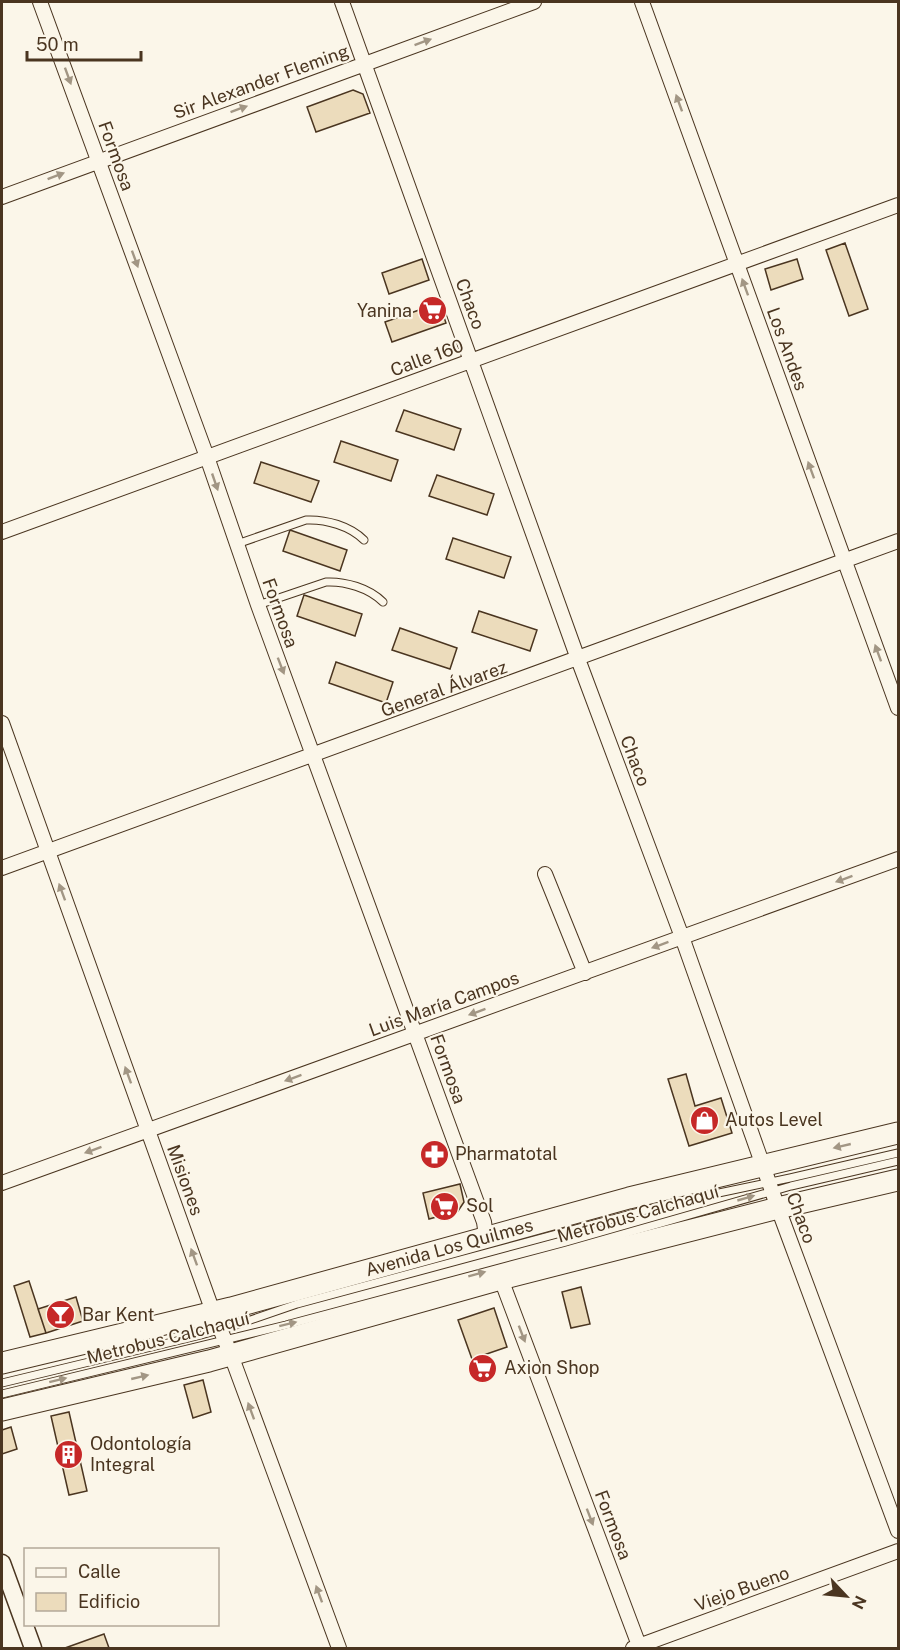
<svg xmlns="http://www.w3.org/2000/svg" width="900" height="1650" font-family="'Public Sans',sans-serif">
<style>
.building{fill:#ecdcbc;stroke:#4a3520;stroke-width:1.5}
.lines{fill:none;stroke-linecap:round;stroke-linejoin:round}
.service-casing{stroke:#4a3520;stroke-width:9}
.minor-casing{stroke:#4a3520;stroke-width:16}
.tertiary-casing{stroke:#4a3520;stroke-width:19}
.primary-casing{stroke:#4a3520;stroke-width:23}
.service{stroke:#fbf6e9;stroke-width:7}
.minor{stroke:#fbf6e9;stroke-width:14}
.tertiary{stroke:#fbf6e9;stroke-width:16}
.primary{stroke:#fbf6e9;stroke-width:21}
.oneway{fill:#a29684}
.labels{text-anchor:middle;stroke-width:4.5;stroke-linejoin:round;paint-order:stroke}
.street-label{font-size:18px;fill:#4a3520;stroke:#fbf6e9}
.poi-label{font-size:18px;fill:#4a3520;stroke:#fbf6e9;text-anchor:start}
</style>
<rect width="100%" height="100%" fill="#fbf6e9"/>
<!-- building -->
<path class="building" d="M353,90L363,94L370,113L316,132L307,107Z
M845,243L868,309L849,316L826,250Z
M422,259L429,280L389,294L382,273Z
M797,259L803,279L771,290L765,269Z
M439,303L446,323L392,342L385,322Z
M404,410L461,429L454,450L396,431Z
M341,441L398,460L391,481L334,462Z
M261,462L319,481L311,502L254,483Z
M437,475L494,494L487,515L429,496Z
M290,530L347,550L340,571L283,551Z
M453,538L511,557L504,578L446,559Z
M304,595L362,614L355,636L297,616Z
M479,611L537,630L530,651L472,632Z
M400,628L457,648L450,669L392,650Z
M336,662L393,682L386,703L329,683Z
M686,1074L695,1106L721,1098L732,1133L689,1146L668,1079Z
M460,1184L464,1202L458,1211L429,1219L423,1193Z
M29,1281L46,1333L30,1337L14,1286Z
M581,1287L590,1324L571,1328L562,1292Z
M76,1297L83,1321L46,1333L38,1309Z
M494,1308L507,1347L472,1359L458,1320Z
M203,1380L211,1412L193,1418L184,1385Z
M69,1412L87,1491L69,1495L51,1416Z
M11,1427L17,1449L2,1454V1430Z
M104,1634L109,1648H65Z"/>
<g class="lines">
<defs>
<path id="service" d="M237,544L306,520C326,519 350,526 364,540
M258,605L326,582C345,581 369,588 383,602
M2,1383L201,1335L236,1325L297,1304L676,1202L790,1178L898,1153
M2,1394L286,1325L567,1250L791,1186L898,1161"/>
<path id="minor" d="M40,2L207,457L258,605L484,1222L486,1236
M342,2L578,659L682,937L778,1208L898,1531
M642,2L898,708
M2,197L534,2
M2,532L898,205
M2,723L213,1312L231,1355L339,1648
M2,868L898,541
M545,874L585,973
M2,1183L898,859
M501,1279L640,1648
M633,1648L898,1551"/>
<path id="tertiary" d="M2,1563L33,1648"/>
<g id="primary">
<path id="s1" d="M2,1363L231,1308L629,1198L898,1133"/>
<path d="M2,1410L209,1361L501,1279L778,1208L898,1180"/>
</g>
</defs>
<!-- service casing -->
<use href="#service" class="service-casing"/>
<!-- minor casing -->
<use href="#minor" class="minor-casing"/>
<!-- tertiary casing -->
<use href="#tertiary" class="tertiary-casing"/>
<!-- primary casing -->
<use href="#primary" class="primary-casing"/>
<!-- service -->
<use href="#service" class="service"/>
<!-- minor -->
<use href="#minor" class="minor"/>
<!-- tertiary -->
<use href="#tertiary" class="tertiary"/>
<!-- primary -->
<use href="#primary" class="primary"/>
</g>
<!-- one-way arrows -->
<defs><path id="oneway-solid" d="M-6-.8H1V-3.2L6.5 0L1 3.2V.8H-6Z" transform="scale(1.5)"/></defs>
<g class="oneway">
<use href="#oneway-solid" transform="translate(423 42) rotate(-20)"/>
<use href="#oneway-solid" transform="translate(68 76) rotate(70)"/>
<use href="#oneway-solid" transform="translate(679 103) rotate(-110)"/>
<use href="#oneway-solid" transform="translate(239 109) rotate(-20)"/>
<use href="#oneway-solid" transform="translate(56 176) rotate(-21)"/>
<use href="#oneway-solid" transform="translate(135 259) rotate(70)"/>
<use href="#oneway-solid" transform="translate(745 287) rotate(-110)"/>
<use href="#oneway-solid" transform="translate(811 470) rotate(-110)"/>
<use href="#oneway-solid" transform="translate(215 482) rotate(71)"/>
<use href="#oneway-solid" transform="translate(878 653) rotate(-110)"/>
<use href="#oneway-solid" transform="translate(281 666) rotate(69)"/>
<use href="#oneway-solid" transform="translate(844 879) rotate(160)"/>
<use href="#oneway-solid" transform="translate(62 892) rotate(-110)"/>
<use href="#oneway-solid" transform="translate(660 945) rotate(160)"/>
<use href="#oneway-solid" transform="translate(477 1012) rotate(160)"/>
<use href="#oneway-solid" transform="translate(128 1075) rotate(-110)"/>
<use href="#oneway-solid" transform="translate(293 1078) rotate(160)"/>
<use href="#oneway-solid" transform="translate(842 1146) rotate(167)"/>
<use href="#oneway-solid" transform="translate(93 1150) rotate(160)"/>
<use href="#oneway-solid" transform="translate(746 1198) rotate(-16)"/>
<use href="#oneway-solid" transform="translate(194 1257) rotate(-110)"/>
<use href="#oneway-solid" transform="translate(477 1274) rotate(-15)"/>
<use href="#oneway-solid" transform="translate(288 1324) rotate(-14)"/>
<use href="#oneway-solid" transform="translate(522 1334) rotate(69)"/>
<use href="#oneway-solid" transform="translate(140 1377) rotate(-13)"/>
<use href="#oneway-solid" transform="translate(58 1380) rotate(-14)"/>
<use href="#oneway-solid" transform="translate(251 1411) rotate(-110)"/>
<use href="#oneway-solid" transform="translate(590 1517) rotate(69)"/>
<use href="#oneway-solid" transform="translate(319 1594) rotate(-110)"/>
</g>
<!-- icons -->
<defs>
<symbol id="supermarket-disc" viewBox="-11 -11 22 22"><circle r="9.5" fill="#c62828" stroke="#fbf6e9"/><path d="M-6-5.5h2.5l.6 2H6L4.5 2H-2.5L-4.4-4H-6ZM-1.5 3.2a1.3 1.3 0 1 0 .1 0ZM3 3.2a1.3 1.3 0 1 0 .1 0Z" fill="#fff"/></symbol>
<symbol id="shop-disc" viewBox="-11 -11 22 22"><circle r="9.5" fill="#c62828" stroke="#fbf6e9"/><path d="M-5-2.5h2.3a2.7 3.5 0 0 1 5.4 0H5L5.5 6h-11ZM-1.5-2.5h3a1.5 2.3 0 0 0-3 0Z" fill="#fff"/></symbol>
<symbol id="pharmacy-disc" viewBox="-11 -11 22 22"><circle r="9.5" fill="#c62828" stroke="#fbf6e9"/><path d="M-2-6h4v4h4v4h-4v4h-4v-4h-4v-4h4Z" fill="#fff"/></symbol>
<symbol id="bar-disc" viewBox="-11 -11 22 22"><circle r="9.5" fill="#c62828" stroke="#fbf6e9"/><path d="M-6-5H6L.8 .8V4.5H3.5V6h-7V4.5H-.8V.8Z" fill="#fff"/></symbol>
<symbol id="building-disc" viewBox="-11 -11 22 22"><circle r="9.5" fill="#c62828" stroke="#fbf6e9"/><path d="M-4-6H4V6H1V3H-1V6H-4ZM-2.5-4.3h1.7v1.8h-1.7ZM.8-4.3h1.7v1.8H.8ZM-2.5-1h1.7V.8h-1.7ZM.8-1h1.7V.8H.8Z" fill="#fff"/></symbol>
</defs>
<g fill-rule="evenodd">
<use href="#supermarket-disc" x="416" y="294" width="33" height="33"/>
<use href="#shop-disc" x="688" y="1104" width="33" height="33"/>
<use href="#pharmacy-disc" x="418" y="1138" width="33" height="33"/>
<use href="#supermarket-disc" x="428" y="1190" width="33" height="33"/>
<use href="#bar-disc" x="44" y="1298" width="33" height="33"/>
<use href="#supermarket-disc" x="466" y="1352" width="33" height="33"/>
<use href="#building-disc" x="52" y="1438" width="33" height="33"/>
</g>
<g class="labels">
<!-- street labels -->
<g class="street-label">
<text transform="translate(261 82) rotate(-20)" y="6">Sir Alexander Fleming</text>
<text transform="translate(116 156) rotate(70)" y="6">Formosa</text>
<text transform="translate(470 304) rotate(70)" y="6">Chaco</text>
<text transform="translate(787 349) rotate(70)" y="6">Los Andes</text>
<text transform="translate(427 358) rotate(-20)" y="6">Calle 160</text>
<text transform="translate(280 613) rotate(70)" y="6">Formosa</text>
<text transform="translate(444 689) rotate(-20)" y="6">General Álvarez</text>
<text transform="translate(635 761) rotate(69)" y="6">Chaco</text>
<text transform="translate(444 1004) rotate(-20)" y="6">Luis María Campos</text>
<text transform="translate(448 1069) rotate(70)" y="6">Formosa</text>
<text transform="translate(185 1180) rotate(70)" y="6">Misiones</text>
<text transform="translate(638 1214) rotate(-16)" y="6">Metrobus Calchaquí</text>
<text transform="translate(801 1218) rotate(70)" y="6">Chaco</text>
<text dy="6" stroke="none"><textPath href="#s1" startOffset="462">Avenida Los Quilmes</textPath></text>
<text transform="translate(168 1338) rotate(-14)" y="6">Metrobus Calchaquí</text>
<text transform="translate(613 1525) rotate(69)" y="6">Formosa</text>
<text transform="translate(742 1589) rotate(-20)" y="6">Viejo Bueno</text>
</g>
<!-- poi labels -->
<g class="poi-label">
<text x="412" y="317" text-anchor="end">Yanina</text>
<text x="725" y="1126">Autos Level</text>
<text x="455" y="1160">Pharmatotal</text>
<text x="466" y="1212">Sol</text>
<text x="82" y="1321">Bar Kent</text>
<text x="504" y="1374">Axion Shop</text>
<text x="90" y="1450">Odontología<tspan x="90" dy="21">Integral</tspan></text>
</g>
</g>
<!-- border -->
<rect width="900" height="1650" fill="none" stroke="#4a3520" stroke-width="6"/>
<!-- legend -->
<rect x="24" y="1548" width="195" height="78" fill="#fbf6e9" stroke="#b4a999" stroke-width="1.5"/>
<rect x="36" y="1568" width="30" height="9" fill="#fbf6e9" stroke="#b4a999" stroke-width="1.5"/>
<text x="78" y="1578" font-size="18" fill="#4a3520">Calle</text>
<rect x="36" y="1593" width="30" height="18" fill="#ecdcbc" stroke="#b4a999" stroke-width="1.5"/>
<text x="78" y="1608" font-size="18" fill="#4a3520">Edificio</text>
<!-- north arrow -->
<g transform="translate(846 1596) rotate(116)" stroke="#fbf6e9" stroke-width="4.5" paint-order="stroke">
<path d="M0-4.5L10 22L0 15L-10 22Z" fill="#4a3520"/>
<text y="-9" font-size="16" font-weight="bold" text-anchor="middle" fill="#4a3520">N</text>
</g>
<!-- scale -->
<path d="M27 51v9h114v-9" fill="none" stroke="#4a3520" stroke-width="3"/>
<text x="36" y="51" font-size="18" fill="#4a3520" stroke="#fbf6e9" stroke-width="4.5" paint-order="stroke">50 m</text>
</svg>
